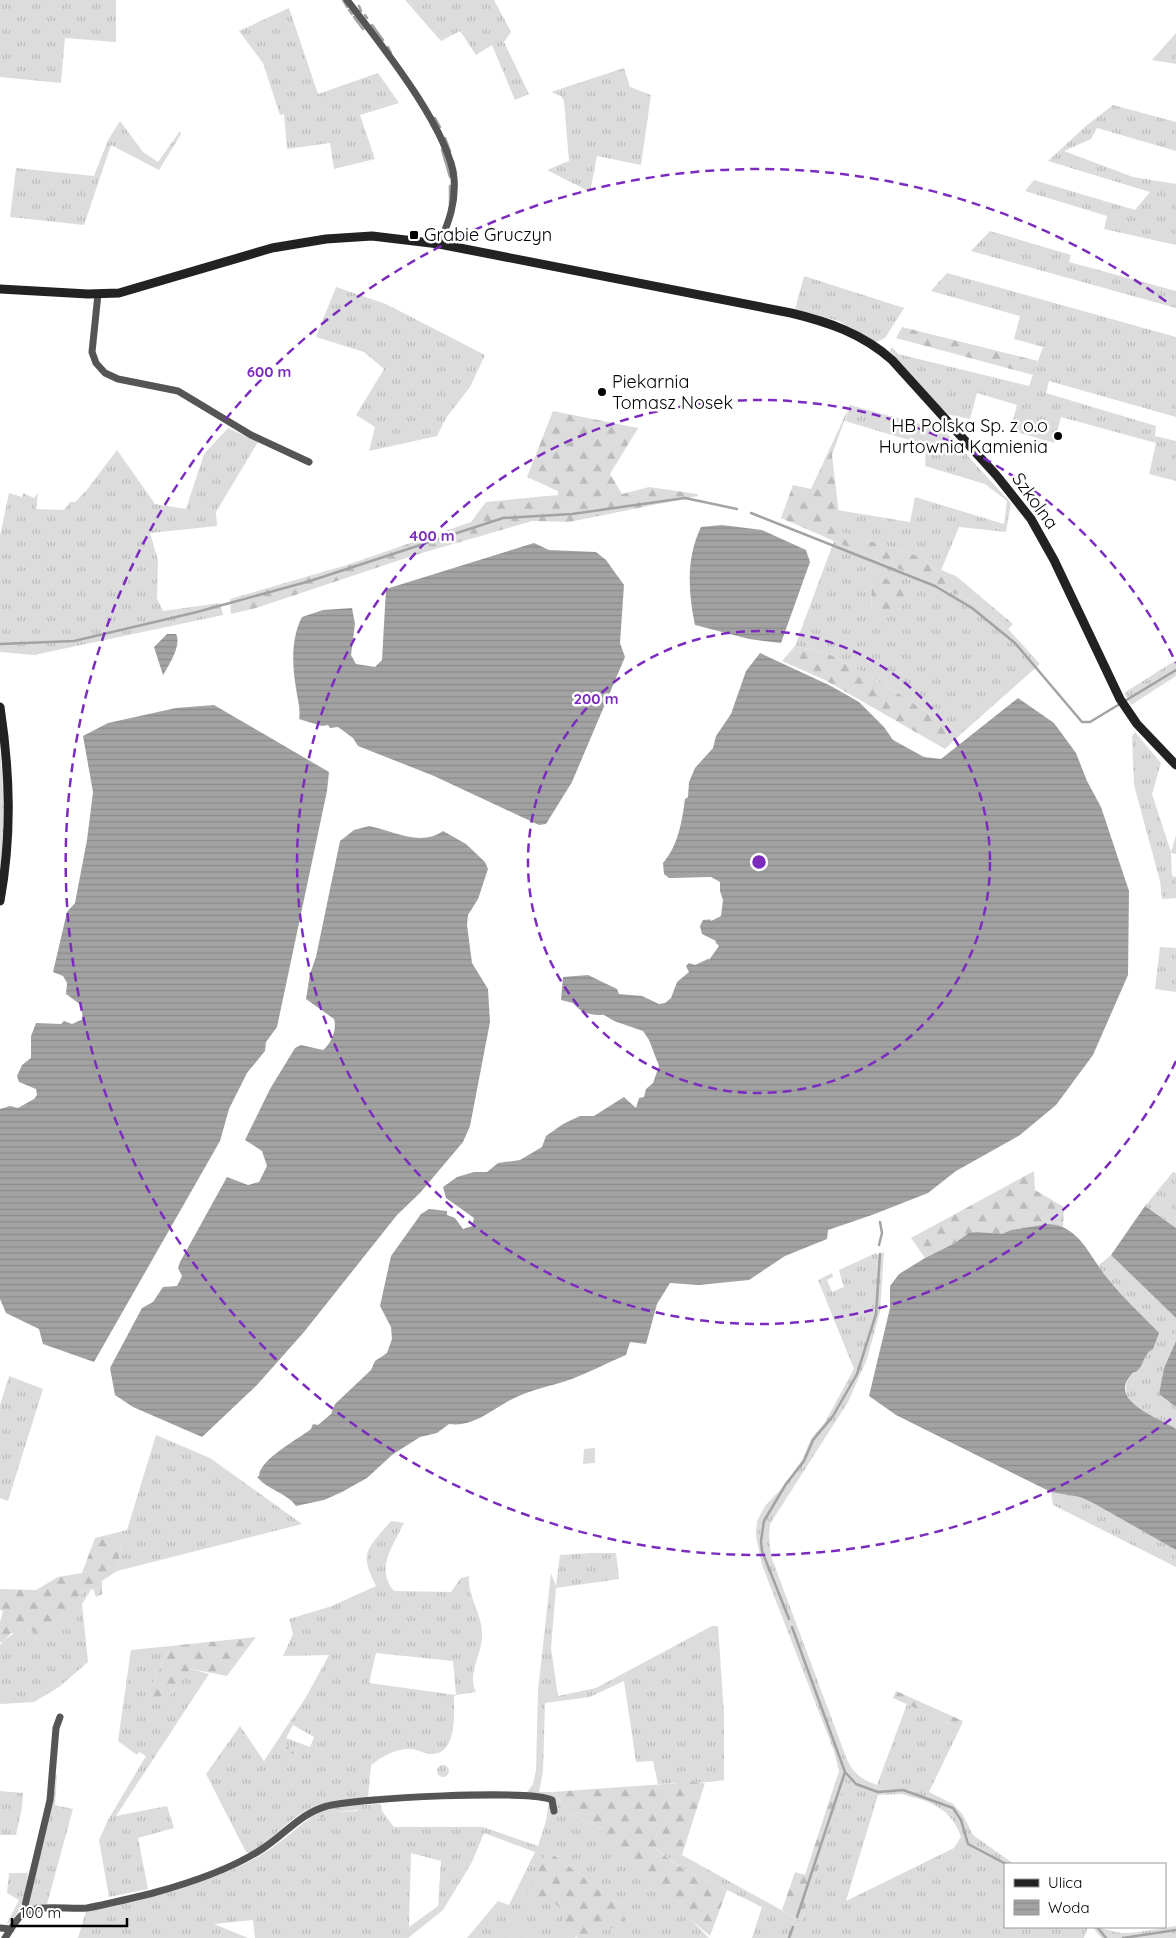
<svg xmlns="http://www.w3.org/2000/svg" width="1176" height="1938" font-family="Quicksand,sans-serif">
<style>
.grass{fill:url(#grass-tufts);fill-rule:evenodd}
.forest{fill:url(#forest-firs)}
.park{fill:#dcdcdc}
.garden{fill:url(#garden-dots)}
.water{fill:url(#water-rules)}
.pier{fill:#fff}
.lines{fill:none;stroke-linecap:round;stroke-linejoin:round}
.stream{stroke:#a3a3a3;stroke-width:2.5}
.street{stroke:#555;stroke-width:7}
.secondary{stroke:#222;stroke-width:9}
.ring{fill:none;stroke:#7b2cbf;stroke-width:2.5;stroke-dasharray:9 6}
.poi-dot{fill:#000;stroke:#fff;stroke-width:2}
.labels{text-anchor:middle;stroke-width:5;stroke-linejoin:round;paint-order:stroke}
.poi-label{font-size:18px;fill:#000;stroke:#fff;text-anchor:start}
.street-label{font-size:18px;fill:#000;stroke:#fff}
.centre{fill:#7b2cbf;stroke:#fff;stroke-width:2.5}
.ring-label{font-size:15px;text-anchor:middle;font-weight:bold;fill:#7b2cbf;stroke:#fff;stroke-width:5;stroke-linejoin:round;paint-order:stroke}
</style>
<defs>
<pattern id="grass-tufts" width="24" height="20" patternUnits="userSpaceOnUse" patternTransform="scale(1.25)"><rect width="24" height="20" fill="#dcdcdc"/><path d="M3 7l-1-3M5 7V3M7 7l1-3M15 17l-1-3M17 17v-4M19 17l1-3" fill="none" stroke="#bbb"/></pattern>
<pattern id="forest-firs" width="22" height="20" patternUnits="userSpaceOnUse" patternTransform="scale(1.25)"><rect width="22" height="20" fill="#dcdcdc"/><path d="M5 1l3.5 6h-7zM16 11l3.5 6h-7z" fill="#bbb"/></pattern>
<pattern id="garden-dots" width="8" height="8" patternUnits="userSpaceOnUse" patternTransform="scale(1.25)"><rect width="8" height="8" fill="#dcdcdc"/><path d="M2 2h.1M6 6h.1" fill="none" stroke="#bbb" stroke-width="1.8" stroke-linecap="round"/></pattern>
<pattern id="water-rules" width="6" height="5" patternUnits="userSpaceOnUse" patternTransform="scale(1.25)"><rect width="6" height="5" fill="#a3a3a3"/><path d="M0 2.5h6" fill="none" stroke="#8b8b8b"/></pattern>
</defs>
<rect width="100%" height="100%" fill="#fff"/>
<!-- grass -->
<path class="grass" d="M0,0H116V42L65,38L61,83L0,77Z
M405,0H494L511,32L504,42L529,94L515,100L492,45L476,55L460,31L441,41Z
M289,8L318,94L378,73L399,103L360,115L375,159L334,169L330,143L287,149L284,114L280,115L263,63L239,31Z
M1176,33V64L1152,60Z
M624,68L630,87L651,95L641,165L597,156L590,192L547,170L569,161L564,101L561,96L551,92Z
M1113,105L1176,122V151L1097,128L1091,139L1064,151L1133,177L1176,184V245L1104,229L1107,216L1025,191L1034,180L1135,210L1150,192L1048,161L1087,125Z
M120,121L143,152L158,162L180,131L181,134L159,170L111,145L84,225L10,217L16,168L94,176L108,140Z
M990,231L1071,255L1069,262L1176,291V308L971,251Z
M947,273L1176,337V417L1049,381L1046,393L1156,426L1155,436L1176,441V481L1149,474L1156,443L1061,417L1054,443L1010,430L1017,405L977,393L970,419L946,414L890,351L892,347L898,354L1029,386L1043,347L1014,339L1020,316L931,291Z
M804,276L904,308L885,338L876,342L839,321L795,309Z
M336,287L386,304L485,355L470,387L446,418L437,436L369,451L375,427L356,415L384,369L364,352L316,337Z
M850,405L945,431L1011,503L1006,532L959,527L940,573L921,557L840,532L837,510L910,522L915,497L1004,524L1007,501L985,484L925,466L926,445L845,421Z
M228,428L258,442L216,512L217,526L150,533L158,560L157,598L163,611L220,603L223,615L34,655L0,652V536L9,493L22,497L23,493L34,498L38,493L36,509L64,510L70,502H75L86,491L117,450L155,504L186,509L204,454Z
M834,541L970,600L1008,629L1040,664L961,734L882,683L827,653L795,646ZM885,578L872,613L871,581Z
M1176,660V676L1131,705L1124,693Z
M1135,732L1161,763L1152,794L1171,852L1176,835V854L1171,853L1172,876L1176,877V898L1162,899L1160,881L1134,785L1132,736Z
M0,750C4,792 6,831 0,873Z
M1160,947L1176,948V992L1155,989Z
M1173,1172L1176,1173V1228L1145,1206Z
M884,1252L880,1312L867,1359L848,1402L770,1524L769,1535L771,1556L846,1757C852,1772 861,1780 877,1785L907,1704L960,1728L929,1792L953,1804L963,1815L973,1835L1014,1864H1005V1927H1088L1084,1938H752L762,1907L680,1867L653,1846L682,1855L801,1921L845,1787L851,1785L836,1780L839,1771L834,1751L762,1565L756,1537L757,1521L765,1506L781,1489L802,1460L811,1439L825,1422L854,1369L818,1280L832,1273L833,1277L827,1280L832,1292L844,1287L839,1270L876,1253L877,1255ZM901,1794C929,1801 951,1807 961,1837L954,1848L846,1901L878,1795Z
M1111,1255L1176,1318V1341L1164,1368L1159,1394L1176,1407V1429C1160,1418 1119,1408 1127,1382C1129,1375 1136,1373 1139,1367C1142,1363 1143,1358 1145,1353L1108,1279L1098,1266Z
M9,1376L43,1389L8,1501L0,1498V1405Z
M156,1435L210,1458L302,1524L117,1571L122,1542L107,1535L127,1530Z
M595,1448V1463L583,1464L584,1449Z
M1051,1492L1080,1497L1095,1504L1176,1550V1567L1053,1505Z
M391,1521L404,1523C393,1546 375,1568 394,1591L451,1592L461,1578L469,1576C467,1595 481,1612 482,1632C484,1652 466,1673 476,1692L456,1695L454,1697C454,1714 457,1753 433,1754C425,1755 418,1749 410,1749C396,1748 381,1757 371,1765L368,1798C347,1799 326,1799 307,1810C287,1821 271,1840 251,1853L246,1852L206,1774L240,1726L264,1761L306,1697L329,1655L283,1656L293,1634L289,1619L332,1606L376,1586C358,1551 368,1549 391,1521ZM376,1653L453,1661L456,1695L369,1683ZM293,1725L314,1737L310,1747L286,1738Z
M591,1553H616L619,1579L556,1588L551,1648L558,1696L596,1688L712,1626H718L724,1714V1780C702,1784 680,1782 658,1784L653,1761L636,1762L624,1681L590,1697L545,1703L543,1772L539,1792H552L561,1802L557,1807L603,1830L709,1938H576L623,1907L547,1850L540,1869L555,1903L563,1912V1932L573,1938H527L514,1925L510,1938H467L498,1901L509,1905L535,1852L484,1833L472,1862L443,1910L408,1938H255L253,1920L214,1924L248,1938H78L86,1911C148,1897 215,1885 269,1850C285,1839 299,1826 314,1815L318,1819L335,1812L357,1811L360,1805L381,1804L382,1811L394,1827H483L538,1846L546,1821L549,1802L529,1799L527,1792L533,1784L536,1770L538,1690L551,1573L556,1586L560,1555ZM411,1853L441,1861L438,1906L409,1927Z
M91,1590L82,1604L88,1662L59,1687L34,1702L0,1704V1645C10,1634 19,1629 34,1631L38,1641L48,1623L60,1621L83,1592Z
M171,1646L152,1685L174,1691L177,1681L191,1669L209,1674L116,1816L167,1806L174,1828L138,1838L148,1889L109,1897L99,1840L108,1820L146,1756L139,1752L137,1755L118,1741L131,1650Z
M437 1771a6 6 0 1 1 12 0a6 6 0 1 1-12 0Z
M54,1775H57L55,1805L73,1809L47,1904L32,1908L27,1903Z
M0,1791L23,1793L22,1808L16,1835H0Z
M9,1873H28C26,1892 23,1914 6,1925L19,1900L7,1893Z
M1176,1926V1938H1102L1092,1927C1103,1927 1112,1932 1123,1933C1140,1933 1159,1928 1176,1926Z"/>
<!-- forest -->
<path class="forest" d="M902,327L1038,361L1033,375L896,338Z
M850,405L832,455L841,532L921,557L940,573L941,570L956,576L1013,624L1008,629L970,600L781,518L793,485L811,489Z
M553,411L638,428L610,474L622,494L649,487L697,494L698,496L569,522L532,521L415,555L256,608L231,614L230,599L347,565L471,522L486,502L558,495V491L527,477Z
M885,578L904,589V599L892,616L882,619L872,614L871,580Z
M795,646L827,653L882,683L961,734L945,749L825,680L782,661Z
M1034,1171L1035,1190L1064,1207L1063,1227L1048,1224L1011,1230L1002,1235L977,1232L925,1258L911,1238Z
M107,1535L122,1542L117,1571L102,1581V1594L96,1597L93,1589L83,1592L60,1622L48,1623L38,1642L34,1631L28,1630L22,1636L11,1633L2,1643L0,1642V1622L3,1611L0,1610V1589L36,1590L58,1577L82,1573L95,1538Z
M256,1637L227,1676L191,1669C177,1681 176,1689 165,1703L154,1699L152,1685L171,1646Z
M896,1691L963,1721L960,1728L893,1698Z
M836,1780L852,1785L845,1787L801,1921L782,1910L795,1872L805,1875Z
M693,1782L705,1783L682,1855L654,1847L678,1866L727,1890L710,1936L600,1841L603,1830L557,1807L561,1801L552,1792Z
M342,1805H361L357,1810L336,1812L318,1819L314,1815L326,1808Z
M547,1850L623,1907L624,1925L573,1938L563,1932V1912L555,1903L525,1899Z
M514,1924L527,1938H510Z"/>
<!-- park -->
<path class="park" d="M56,1808L71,1812L63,1839L48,1835Z"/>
<!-- garden -->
<path class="garden" d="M285,1742L294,1751L296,1757L288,1756L280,1748Z"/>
<!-- water -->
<path class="water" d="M722,525L762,530L806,550L810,562L781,643L749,639L695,625C688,592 686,558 701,527Z
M534,543L549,550L596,552L606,560L624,585L620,643L625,657L572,782L546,824L539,825L434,776L358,746L353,738L338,727L330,728L328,725L322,726L299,719C301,708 297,698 296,688C292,665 291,638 302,617L323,610L352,608L355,624L351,655L356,664L375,667L382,660L386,589Z
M167,634H176C182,645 169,665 163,675L154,647Z
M760,653L831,686L859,702L884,727L893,740L924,757L941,759L1018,698L1054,723L1076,753L1087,781L1101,807L1129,891L1128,975L1093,1055L1056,1105L1020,1135L956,1171L928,1193L872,1215L828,1230L827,1239L785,1256L749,1280L699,1285L670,1283L657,1304L646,1344L630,1342L626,1355C606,1363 587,1374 566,1381C551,1386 534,1389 519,1396C496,1405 476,1428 449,1424L437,1433L420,1437L392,1455L367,1478L342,1492L324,1500L296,1506C287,1493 268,1490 257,1477L259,1476C260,1459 297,1440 311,1429L313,1424L318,1425L331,1414L335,1404L371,1370L375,1361L387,1353L392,1339L391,1327L380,1306L391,1256L421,1214L429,1209L447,1211V1215L455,1218L463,1229L472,1226L474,1218L446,1198L443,1187L457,1177L474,1172H487L498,1163L520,1160L542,1147L546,1136L563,1124L580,1116H594L624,1097L636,1108L639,1098L644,1097L646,1089L653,1083L659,1066L649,1040L643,1031L614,1021L604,1015C590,1015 582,1014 573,1003L561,1000L563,977L588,975L617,989L619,994L642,996L659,1004L665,1003L671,998L677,982L689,972L686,966L689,963L695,965L708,959L716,941L702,934L700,926L703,920L715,919L720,906V882L711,877L669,878L664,874L663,863C678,846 682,822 685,799L688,797L689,782L695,768L713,748L716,736L731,714L746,671Z
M214,705L329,772L327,791L277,1027L266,1042L265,1051L247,1073L229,1109L220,1141L94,1362L43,1344L39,1329L6,1313L0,1299V1109L10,1106L18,1108L34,1099L37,1095L36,1089L19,1082L17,1076L22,1065L31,1058V1036L36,1023L61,1024L64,1021L72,1024L83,1019L81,1005L66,994L67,983L63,976L53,972L67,912L75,903L87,840L93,792L83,736L108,723L176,708Z
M369,826C394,831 420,847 443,831L466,844L485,862L488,869L478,899L468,915L467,925L472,963L488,989L490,1022L470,1126L463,1142L420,1193L397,1215L304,1332L257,1385L202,1437L133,1407L115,1395L110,1368L142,1308L153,1302L163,1287L177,1286L182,1276L178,1268L180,1262L227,1177L248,1185L259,1182L267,1166L262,1151L245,1140L270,1089L295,1048L301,1045L323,1050C332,1043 337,1029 334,1019L306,999L310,974L316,957L340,841L354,830Z
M1145,1206L1176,1228V1318L1111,1255Z
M1048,1224C1080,1225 1090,1258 1108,1279C1123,1298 1142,1315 1159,1333L1153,1349C1143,1354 1145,1363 1138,1370C1134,1374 1135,1370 1131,1375C1107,1401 1161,1419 1176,1429V1550L1095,1504L1080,1497L1051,1492L928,1431L896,1415L869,1396L890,1308V1286L899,1274L925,1258L955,1243L969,1233L977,1232L1002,1234L1011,1230Z
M1176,1341V1407L1159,1394L1164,1368Z"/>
<!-- pier -->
<path class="pier" d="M720,891L723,900L721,916L711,921L710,917L714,916L717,911V893Z
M715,942L719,946L709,960L707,957Z"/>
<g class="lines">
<!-- stream -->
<path class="stream" d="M343,0L347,7
M359,6L361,11
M349,10L352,14
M365,15L367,18
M354,17L363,29
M372,25L383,40
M388,47L391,53
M435,118L440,127
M445,138L450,151
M442,150L450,177
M453,161L456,173
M450,204V186
M751,513L935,586L972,608L1015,643L1082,722H1090L1176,670
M0,644L74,641L197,612L310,581L503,518L572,514L685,498L737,509
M879,1245L882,1233L880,1222
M789,1619L762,1551L761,1541L764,1521L786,1484L804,1461L813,1440L833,1416L857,1374L876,1314L880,1254
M792,1627L845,1772L856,1784L878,1792L903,1790L953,1808L961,1820L968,1844L1006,1864
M797,1917L845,1772
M1097,1927L1106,1938
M789,1938L793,1927
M1123,1938L1176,1930"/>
<!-- street -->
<path class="street" d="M347,0C379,42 448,127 454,178C456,203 449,222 439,244
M98,294L92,352L96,363L105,373L118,379L178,391L251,435L309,462
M23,1914L50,1800L56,1728L60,1717
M0,1928L11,1929
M5,1938C10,1931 16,1919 23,1914C41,1903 68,1910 87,1908C109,1904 132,1898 153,1893C190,1883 230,1870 262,1849C284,1835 301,1813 327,1806C354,1798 533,1789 552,1800L554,1811"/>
<!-- secondary -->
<path class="secondary" d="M0,289L88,294L119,293L272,248L326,239L372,236L439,244L791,313C829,322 863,334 892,360L997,476L1031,519L1054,560L1120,699L1137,724L1176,765
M0,707C10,773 12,835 0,901"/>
</g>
<!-- distance rings -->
<g class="ring">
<circle cx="759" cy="862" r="231"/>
<path d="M1176 1061A462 462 0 1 1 1176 663"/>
<path d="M1171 1419A693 693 0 1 1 1171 305"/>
</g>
<!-- markers -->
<g class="poi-dot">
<rect x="409" y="230" width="10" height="10" rx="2.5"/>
<circle cx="602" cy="392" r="5"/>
<circle cx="1058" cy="436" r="5"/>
</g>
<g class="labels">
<!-- poi labels -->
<g class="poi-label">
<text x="424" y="241">Grabie Gruczyn</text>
<text x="612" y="388">Piekarnia<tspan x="612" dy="21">Tomasz Nosek</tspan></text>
<text x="1048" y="432" text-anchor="end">HB Polska Sp. z o.o<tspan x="1048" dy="21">Hurtownia Kamienia</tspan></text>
</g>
<!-- street labels -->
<g class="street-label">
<text transform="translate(1035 501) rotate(54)" y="6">Szkolna</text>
</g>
</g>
<circle cx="759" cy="862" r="8" class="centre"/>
<g class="ring-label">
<text x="269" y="377">600 m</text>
<text x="432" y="541">400 m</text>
<text x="596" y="704">200 m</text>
</g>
<!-- legend -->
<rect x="1004" y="1863" width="162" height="65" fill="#ffffff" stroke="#999999"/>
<rect x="1014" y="1879" width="25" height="8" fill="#222222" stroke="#999999"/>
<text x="1048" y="1888" font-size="15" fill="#000000">Ulica</text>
<rect x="1014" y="1900" width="25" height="15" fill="url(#water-rules)" stroke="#999999"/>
<text x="1048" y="1913" font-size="15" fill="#000000">Woda</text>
<!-- scale -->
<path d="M12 1918v8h115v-8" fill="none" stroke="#000000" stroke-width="2.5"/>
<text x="20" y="1918" font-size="15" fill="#000000" stroke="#ffffff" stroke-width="4" paint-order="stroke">100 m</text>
</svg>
